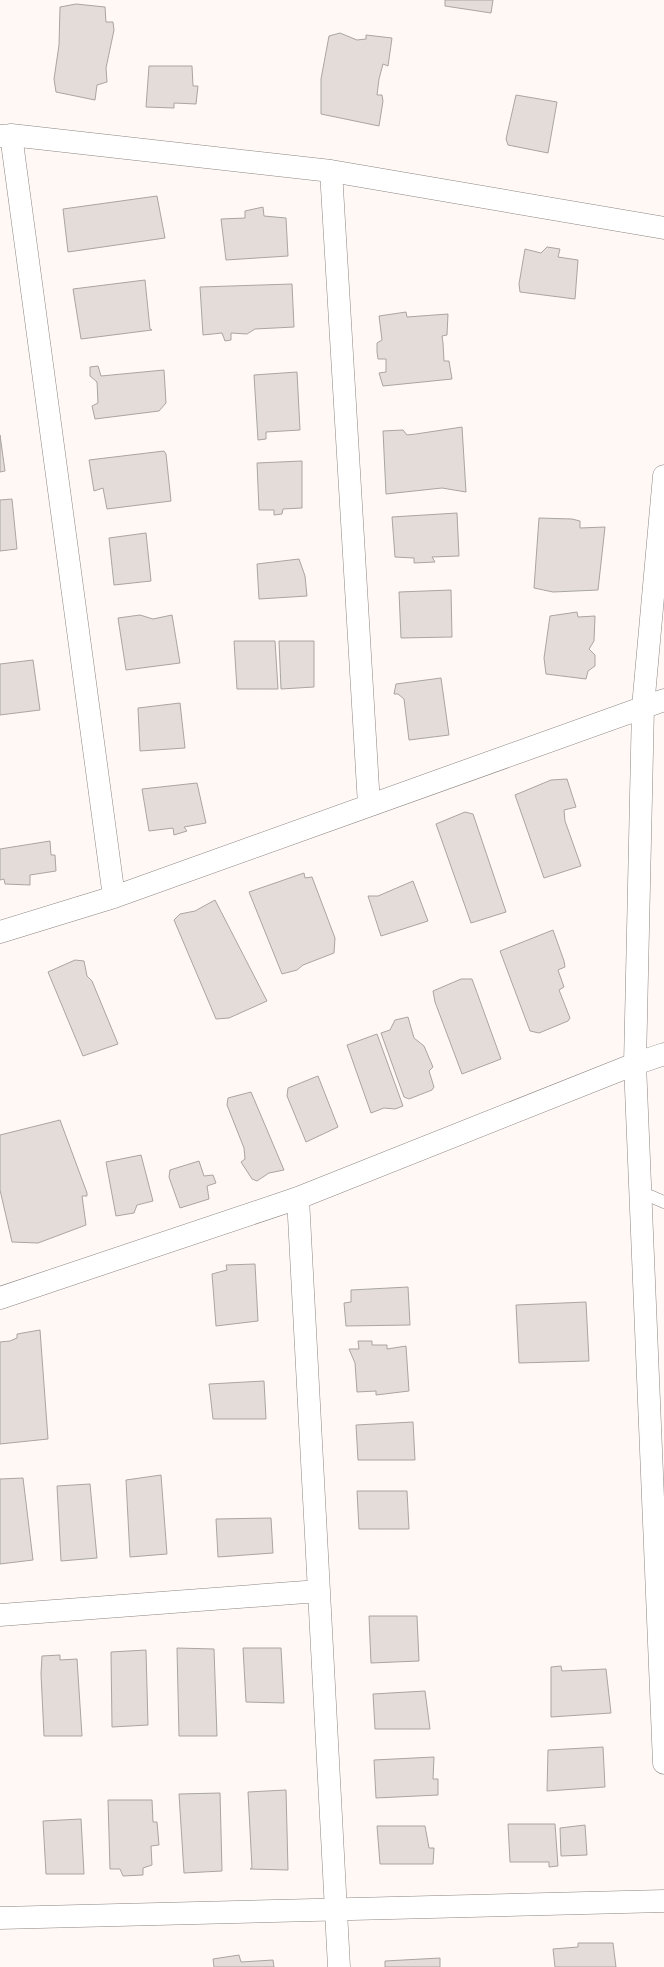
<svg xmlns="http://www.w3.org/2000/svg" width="664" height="1967" font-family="Overpass,sans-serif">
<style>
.building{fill:#e3dcd8;stroke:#aba5a1}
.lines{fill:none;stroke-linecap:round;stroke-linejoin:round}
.service-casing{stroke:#8c8682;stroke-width:13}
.minor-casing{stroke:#8c8682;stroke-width:23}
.service{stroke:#fff;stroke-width:12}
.minor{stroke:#fff;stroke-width:22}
</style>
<rect width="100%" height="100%" fill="#fff8f4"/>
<!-- building -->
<path class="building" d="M493,0L491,13L445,6V0Z
M76,4L105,7L106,22H113L114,30L106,68L107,82L97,85L95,100L56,92L54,79L59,45L60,7Z
M340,33L357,40L366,39V35L392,38L388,66L383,64L379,79L377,95H382L383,101L379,126L321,114V79L329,36Z
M149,66H192L193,86H198L196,104L174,103V108L146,107Z
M516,95L557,102L548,153L508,145L506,139Z
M157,196L165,238L68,252L63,209Z
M263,207L264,216L286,218L288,256L226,260L221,219L245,218V211Z
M547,247L560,249L558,257L578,260L575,299L520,292L519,284L525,249L541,253Z
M145,280L150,329L152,330L81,339L73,289Z
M292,284L294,327L255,329L247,334L231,333V340L225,341L222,333L203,335L200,287Z
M406,312L407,317L448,314L447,335L442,336L443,343L444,361H449L452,379L383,386L379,373L386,372V359H378L377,352V343L382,340L379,316Z
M98,366L101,376L164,370L166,403L159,411L95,419L92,406L98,403L97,382L90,376V367Z
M297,372L300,430L266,432V439L258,440L254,375Z
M462,427L466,492L442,488L386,494L383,431L403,430L407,435L416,434Z
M0,435L5,471L0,472Z
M164,451L166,454L171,501L107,509L103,488L94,491L89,460Z
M302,461V508L283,509L282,514L274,515V510H259L257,463Z
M12,499L17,549L0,551V500Z
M457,513L459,556L432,557L435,562L414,563V558L395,557L392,517Z
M539,518L572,519L580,521V528L605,527L598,590L553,592L534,588Z
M146,533L151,581L114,585L109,538Z
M299,559L305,576L307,596L259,599L257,564Z
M451,590L452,637L401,638L399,592Z
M577,612L578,617L595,616L594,641L589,649L595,655V666L588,671L586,679L546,674L544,658L550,616Z
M140,615L153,619L172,615L180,663L126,670L118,618Z
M234,641H275L278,689H237Z
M279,641H314V687L281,689Z
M33,660L40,710L0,715V664Z
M441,678L449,735L409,740L404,699L398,694H394L396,684Z
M180,703L185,748L140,751L138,708Z
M567,779L576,807L564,810L565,821L581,866L544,878L515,795L551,780Z
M197,783L206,823L184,827L187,831L174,835L173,828L149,831L142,789Z
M465,812L473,814L506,912L471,923L436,824Z
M50,841L51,855H55L56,871L30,875V885L5,884L4,879L0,880V849Z
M304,873L305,878L312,877L335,938L334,953L303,965L297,970L282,974L249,892Z
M413,881L428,921L381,936L368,896H378Z
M215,900L267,1001L229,1018L216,1019L174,920L180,914L195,911Z
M553,930L564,961L565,967L558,970L564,987L559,990L570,1018L568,1021L539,1033L530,1031L500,951Z
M75,960L84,961L87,976L92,981L118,1044L83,1056L48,972Z
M461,979H472L501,1059L462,1074L435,1002L433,991Z
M408,1017L414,1038L424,1046L433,1067L429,1071L434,1087L432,1090L409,1099L404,1097L381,1033L390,1030L395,1020Z
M377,1034L403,1106L395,1109L384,1108L371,1113L347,1045Z
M318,1076L338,1127L306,1142L287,1096L288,1088Z
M251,1092L284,1170L269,1173L257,1181L252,1179L241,1162L245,1159L244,1148L227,1105L228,1098Z
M60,1120L87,1193V1196H82L86,1225L38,1243L12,1242L0,1190V1135Z
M141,1155L153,1201L137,1205L134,1213L116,1216L106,1162Z
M199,1161L204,1176L213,1175L216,1183L207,1186L209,1199L180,1208L169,1177L170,1170Z
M255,1264L258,1321L216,1326L212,1274L227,1270L226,1265Z
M408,1287L410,1325L346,1326L344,1303L351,1302V1290Z
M586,1302L589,1361L519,1363L516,1305Z
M40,1330L48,1439L0,1444V1342L10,1341L17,1338V1334Z
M358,1341H372V1345H387V1349L406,1346L409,1391L376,1395V1391L357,1392L355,1363L349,1349H359Z
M264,1381L266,1419H213L209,1384Z
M413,1422L415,1460H358L356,1425Z
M161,1475L167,1554L130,1557L126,1480Z
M23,1478L33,1560L0,1564V1479Z
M90,1484L97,1558L61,1561L57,1486Z
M357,1491H407L409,1529H359Z
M271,1518L273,1553L218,1557L216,1519Z
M369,1616H417L419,1661L371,1663Z
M177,1648L214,1649L217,1736H179Z
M243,1648H281L284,1703L246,1702Z
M146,1650L148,1725L112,1727L111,1652Z
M60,1655V1660L77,1659L82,1736H44L41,1674L42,1656Z
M561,1666L562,1671L606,1669L611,1713L551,1717V1667Z
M425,1691L430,1729H375L373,1694Z
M603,1747L605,1787L547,1791L548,1750Z
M434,1757L433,1779H438V1795L376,1798L374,1760Z
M286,1790L288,1870L250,1869L252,1868L248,1792Z
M220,1793L222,1871L184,1873L179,1794Z
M108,1800H152L153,1822H157L159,1845L151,1846L152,1865L143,1868V1875L123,1876L120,1869H110Z
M81,1819L84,1874H46L43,1821Z
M508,1824H555L558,1866L549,1867V1862H510Z
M585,1825L587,1855L561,1856L560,1828Z
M377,1826H425L429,1848H434L433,1864H380Z
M578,1943H613L616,1967H555L553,1949L578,1947Z
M239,1955L241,1962L273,1960L274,1967H214L213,1959Z
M440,1958V1967H385V1961Z"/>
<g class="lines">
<defs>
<path id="service" d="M640,1196H650L664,1202"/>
<path id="minor" d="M11,135L114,897
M0,136L11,135L331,171L664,228
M331,171L369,805
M664,476L643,707L635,1064L664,1763
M0,932L114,897L664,700
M298,1198L339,1967
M0,1298L298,1198L635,1064L664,1054
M0,1615L319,1591
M0,1918L664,1901"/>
</defs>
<!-- service casing -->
<use href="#service" class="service-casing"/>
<!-- minor casing -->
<use href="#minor" class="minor-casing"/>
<!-- service -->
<use href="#service" class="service"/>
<!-- minor -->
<use href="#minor" class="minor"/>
</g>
</svg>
